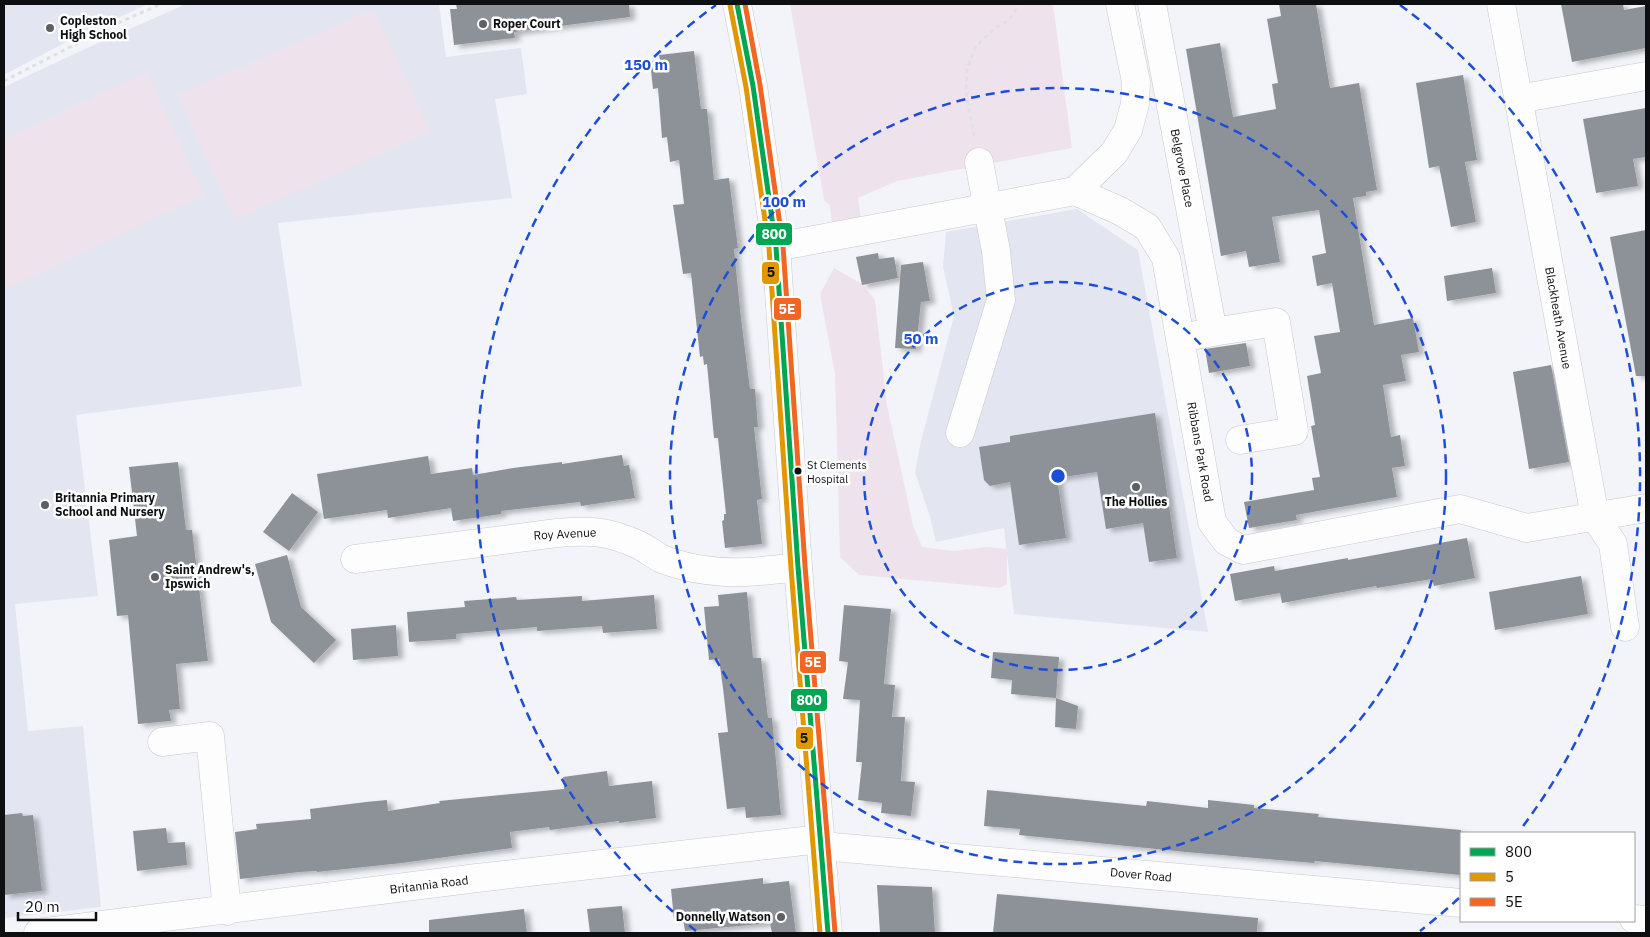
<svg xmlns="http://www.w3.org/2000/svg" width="1650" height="937" font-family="'IBM Plex Sans',sans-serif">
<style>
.built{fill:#e3e5f1}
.green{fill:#eee3ed}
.building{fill:#8d9298;filter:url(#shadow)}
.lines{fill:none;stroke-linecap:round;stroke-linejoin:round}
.minor-casing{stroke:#c8c9cd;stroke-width:29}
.path{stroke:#dfe0e1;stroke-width:3;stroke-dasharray:4 4;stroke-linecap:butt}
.minor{stroke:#fdfdfe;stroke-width:28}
.bus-1-casing{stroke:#fff;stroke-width:9}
.bus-2-casing{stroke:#fff;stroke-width:9}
.bus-3-casing{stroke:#fff;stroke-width:9}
.bus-1{stroke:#00a651;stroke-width:5}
.bus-2{stroke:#e09702;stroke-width:5}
.bus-3{stroke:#f26522;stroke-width:5}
.ring{fill:none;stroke:#1d4ed8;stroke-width:2.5;stroke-dasharray:9 6}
.poi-dot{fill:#5e5f62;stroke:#fff;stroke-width:2}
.bus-dot{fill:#0e0f11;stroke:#fff;stroke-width:2}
.labels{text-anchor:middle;stroke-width:5;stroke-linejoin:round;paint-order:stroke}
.bus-label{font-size:11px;fill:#0e0f11;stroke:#fff;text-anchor:start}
.poi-label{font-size:12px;font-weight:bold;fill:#0e0f11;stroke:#fff;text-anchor:start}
.street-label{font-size:12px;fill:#0e0f11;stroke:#fff}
.centre{fill:#1d4ed8;stroke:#fff;stroke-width:2.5}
.ring-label{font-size:15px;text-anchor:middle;font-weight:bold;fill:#1d4ed8;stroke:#fff;stroke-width:5;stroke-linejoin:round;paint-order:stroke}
.line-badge{stroke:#fff;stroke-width:2}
.badge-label{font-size:14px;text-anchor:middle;font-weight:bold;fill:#fff}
.pale-badge-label{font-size:14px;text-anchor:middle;font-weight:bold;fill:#111}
</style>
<defs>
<filter id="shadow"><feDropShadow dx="5.5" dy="3" stdDeviation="2.5" flood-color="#0004"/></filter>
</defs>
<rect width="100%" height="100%" fill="#f3f4f9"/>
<!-- built -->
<path class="built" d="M4,4H148L68,41L4,75Z
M186,4H439L446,57L521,48L527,94L495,99L512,198L278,223L302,386L76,415L98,596L15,604L28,731L83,726L101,907L4,918V87L85,49Z
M1077,209L1138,250L1208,632L1014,614L1004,528L936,542L930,517L915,472L921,441L954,316L943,267L946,232Z"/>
<!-- green -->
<path class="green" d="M790,4H1053L1072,148L897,181L858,198L861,219L832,224L830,206L824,200Z
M373,10L430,132L235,219L177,95Z
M146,72L204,195L7,288L4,281V140Z
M834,268L862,284L875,300L887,405L913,525L922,547L954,551L987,547L1007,549V584L1000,588L859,575L840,557L835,374L820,294Z"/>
<!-- building -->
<path class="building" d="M456,4H629L630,17L514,32L515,38L454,45L450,9H457Z
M1279,4H1316L1330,88L1359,83L1377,190L1366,192V196L1353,198L1374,325L1413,318L1419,352L1401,355L1406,381L1383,385L1391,437L1400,435L1405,466L1392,468L1397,497L1296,515L1297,520L1249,528L1244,502L1314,490L1312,478L1320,477L1311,426L1315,425L1307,376L1321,373L1314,336L1340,332L1332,283L1317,286L1312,256L1326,253L1319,210L1272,217L1280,262L1249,267L1246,251L1221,256L1186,49L1220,43L1233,117L1276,109L1272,84L1278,83L1267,19L1281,16Z
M1561,4H1623L1624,10L1646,6V48L1572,62Z
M694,51L701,109H707L714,180L729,178L738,248L734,249L741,318L750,389H755L758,427H754L762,499L757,500L762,544L725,548L722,521L724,520V514H726L718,438H714L707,364L704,365L703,356L700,357L691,273L683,274L673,205L684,204L679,160L670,162L667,137L662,138L658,88L653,89L650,61L660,60L659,55Z
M1463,75L1477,160L1465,162L1476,222L1451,227L1439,166L1429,168L1416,83Z
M1646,108V157L1633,159L1638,186L1596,193L1583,119Z
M1646,230V376H1636L1610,237Z
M878,253L879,259L894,257L898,278L862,285L856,257Z
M923,262L930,301L921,302L916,349L895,348L901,265Z
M1492,268L1496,293L1447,301L1444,276Z
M1246,343L1250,366L1209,373L1205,349Z
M1551,365L1569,462L1529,469L1513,372Z
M1155,413L1177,558L1149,562L1143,523L1106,529L1097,472L1057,478L1066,538L1019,545L1010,482L990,486L984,480L979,447L1010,442V436Z
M622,455L624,466L629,465L635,498L581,506L580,502L501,511V514L453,521L451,508L388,518L387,510L324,519L317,474L428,456L431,474L472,468L473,475L513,468L562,462V464Z
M178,462L186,530H192L208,661L176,664L180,709L169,710L171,721L138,724L128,615L117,616L109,540L137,536L129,467Z
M292,493L318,512L289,551L263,532Z
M1467,538L1475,578L1434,586L1432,579L1377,588L1376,586L1282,603L1280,593L1235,601L1230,574L1274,566L1275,571L1348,558V560Z
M287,555L301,607L336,640L314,663L271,622L255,564Z
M1581,576L1588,614L1495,630L1489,592Z
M747,592L753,658H761L768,718H772L781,815L746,818L745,807L727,809L718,733L728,732L723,688L719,659L709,660L704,607L719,606L718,595Z
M654,595L657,629L603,633L602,626L537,631V627L456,634V639L409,642L407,612L465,607L464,601L516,597L517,600L582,596V601Z
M844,605L891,609L884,684L895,685L892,717H905L901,781L915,782L911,816L881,813L882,803L858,800L862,762H856L860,700L843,699L848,662L839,661Z
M396,625L398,656L353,660L351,629Z
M993,652L1059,657L1056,698L1011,694L1012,680L991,678Z
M1056,698L1078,706L1076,729L1055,727Z
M607,771L609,786L652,781L656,818L619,823V821L550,830L549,827L510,832L512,848L402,863L317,872V871L299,872L240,879L235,832L257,829L256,824L311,819L310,809L366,802L387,800L388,811L440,803L439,801L564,789L563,777Z
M987,790L1146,806L1147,801L1208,808V800L1254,805V808L1319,814L1318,817L1461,830V875L1315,861L1314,863L1186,852L1019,835L1020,829L984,826Z
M22,813L23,816L33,815L42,891L4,895V815Z
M166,828L168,843L185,842L187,865L137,871L133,831Z
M763,878V884L789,881L796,933H772L770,923L685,931L683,918L674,919L671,889Z
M877,885L932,887L935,933H880Z
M997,894L1258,918L1257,933H993Z
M622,906L625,933H590L587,909Z
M524,909L527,933H429V920Z"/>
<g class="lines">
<defs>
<path id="minor" d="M737,4L753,86L776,247L798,567L828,933
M1152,4L1213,332L1180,338
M1501,4L1595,517L1613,544L1625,627
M1519,99L1646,76
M1075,191L1120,211L1147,227L1166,258L1212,522L1226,541L1243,550L1460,509L1527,528L1646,508
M1075,191L1114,153L1128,130L1135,104L1136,82L1120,4
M776,247L1075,191
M1213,332L1276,322L1294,431L1240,440
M960,433L1001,300L996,251L979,162
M355,559L557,533C591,530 608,531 639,545C647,549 654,555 662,559C669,562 677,564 684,566C723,576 758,572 798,567
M162,742L210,736L227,911
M822,846L1461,903
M1634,919L1646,920
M38,933L477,878L821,839"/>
</defs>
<!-- minor casing -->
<use href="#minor" class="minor-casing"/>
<!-- path -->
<path class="path" d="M4,81L109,27L161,4
M974,136L966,92L967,69L976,46L994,29L1009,20L1019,4"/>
<!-- minor -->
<use href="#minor" class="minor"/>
<defs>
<path id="bus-1" d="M737,4L753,86L776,247L798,567L828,933"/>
<path id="bus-2" d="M730,5L746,87L769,248L791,568L820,933"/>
<path id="bus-3" d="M745,4L760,85L783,246L805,566L835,932"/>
</defs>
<!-- bus-1 casing -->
<use href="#bus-1" class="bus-1-casing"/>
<!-- bus-2 casing -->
<use href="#bus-2" class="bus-2-casing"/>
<!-- bus-3 casing -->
<use href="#bus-3" class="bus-3-casing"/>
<!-- bus-1 -->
<use href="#bus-1" class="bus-1"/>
<!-- bus-2 -->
<use href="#bus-2" class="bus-2"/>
<!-- bus-3 -->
<use href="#bus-3" class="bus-3"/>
</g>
<!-- distance rings -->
<g class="ring">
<circle cx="1058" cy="476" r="194"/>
<circle cx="1058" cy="476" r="388"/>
<path d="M1459 898A582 582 0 0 1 1420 931M696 931A582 582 0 0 1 716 5M1400 5A582 582 0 0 1 1520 830"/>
</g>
<!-- markers -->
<g class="poi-dot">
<circle cx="483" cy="24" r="5"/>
<circle cx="50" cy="28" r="5"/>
<circle cx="1136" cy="487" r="5"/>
<circle cx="45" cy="505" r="5"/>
<circle cx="155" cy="577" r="5"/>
<circle cx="781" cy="917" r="5"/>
</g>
<circle class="bus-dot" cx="798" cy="471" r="4.5"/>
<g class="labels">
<!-- bus labels -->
<g class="bus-label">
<text x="807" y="469">St Clements<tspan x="807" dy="14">Hospital</tspan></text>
</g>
<!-- poi labels -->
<g class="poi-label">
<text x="60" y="25">Copleston<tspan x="60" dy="14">High School</tspan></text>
<text x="493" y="28">Roper Court</text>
<text x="55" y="502">Britannia Primary<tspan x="55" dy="14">School and Nursery</tspan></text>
<text x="1136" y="506" text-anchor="middle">The Hollies</text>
<text x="165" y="574">Saint Andrew's,<tspan x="165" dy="14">Ipswich</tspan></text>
<text x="771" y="921" text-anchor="end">Donnelly Watson</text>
</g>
<!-- street labels -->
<g class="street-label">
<text transform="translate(1182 168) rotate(79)" y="4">Belgrove Place</text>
<text transform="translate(1558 318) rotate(80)" y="4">Blackheath Avenue</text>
<text transform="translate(1200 452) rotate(80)" y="4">Ribbans Park Road</text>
<text transform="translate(565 534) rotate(-3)" y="4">Roy Avenue</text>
<text transform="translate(1141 875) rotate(5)" y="4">Dover Road</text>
<text transform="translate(429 885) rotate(-7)" y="4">Britannia Road</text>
</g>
</g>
<circle cx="1058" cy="476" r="8" class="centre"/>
<g class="ring-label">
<text x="646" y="70">150 m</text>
<text x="784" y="207">100 m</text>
<text x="921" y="344">50 m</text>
</g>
<g class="line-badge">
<rect x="755" y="222" width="38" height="24" rx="5" fill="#00a651"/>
<rect x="761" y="261" width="19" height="24" rx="5" fill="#e09702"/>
<rect x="773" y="297" width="29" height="24" rx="5" fill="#f26522"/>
<rect x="799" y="650" width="28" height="24" rx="5" fill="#f26522"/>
<rect x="790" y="688" width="38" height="24" rx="5" fill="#00a651"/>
<rect x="795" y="726" width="19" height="24" rx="5" fill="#e09702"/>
</g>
<g class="badge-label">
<text x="774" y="239">800</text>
<text x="787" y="314">5E</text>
<text x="813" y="667">5E</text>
<text x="809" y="705">800</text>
</g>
<g class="pale-badge-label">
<text x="771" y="277">5</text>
<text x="804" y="743">5</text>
</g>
<!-- border -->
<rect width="1650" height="937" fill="none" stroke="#0e0f11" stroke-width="10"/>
<!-- legend -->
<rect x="1460" y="832" width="175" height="90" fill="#ffffff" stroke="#9f9fa0"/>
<rect x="1470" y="848" width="25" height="8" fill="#00a651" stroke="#9f9fa0"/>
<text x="1505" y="857" font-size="15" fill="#0e0f11">800</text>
<rect x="1470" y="873" width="25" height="8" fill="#e09702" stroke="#9f9fa0"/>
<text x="1505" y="882" font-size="15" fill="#0e0f11">5</text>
<rect x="1470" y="898" width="25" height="8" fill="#f26522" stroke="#9f9fa0"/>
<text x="1505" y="907" font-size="15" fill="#0e0f11">5E</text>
<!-- scale -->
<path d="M18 912v8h78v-8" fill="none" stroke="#0e0f11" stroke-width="2.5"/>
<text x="25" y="912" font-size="15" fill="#0e0f11" stroke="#ffffff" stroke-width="4" paint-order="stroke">20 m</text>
</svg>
